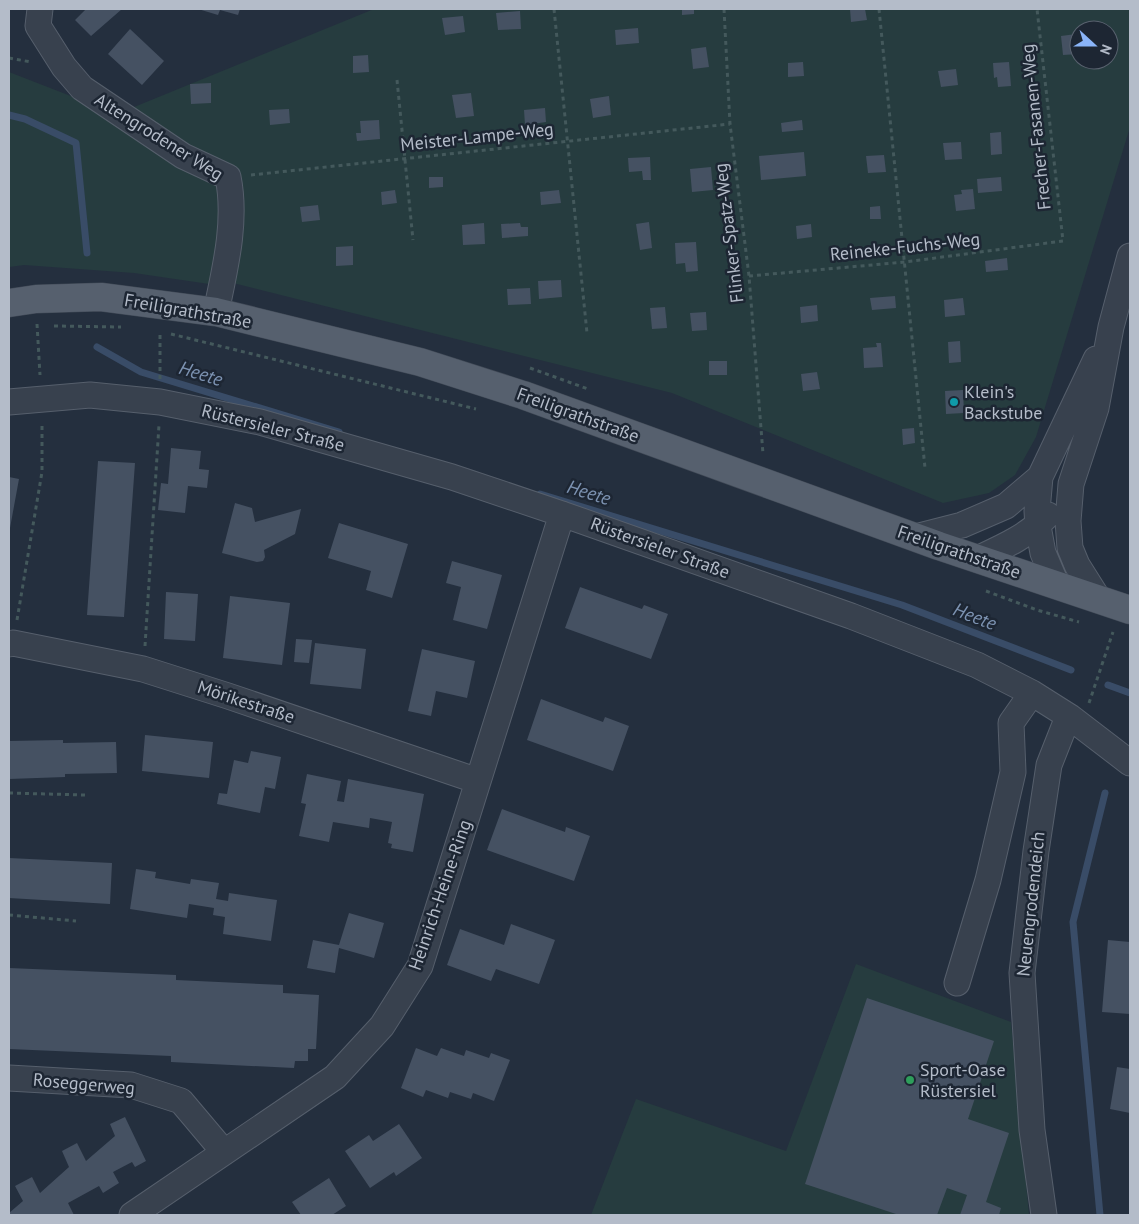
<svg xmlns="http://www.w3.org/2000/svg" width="1139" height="1224" font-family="'PT Sans',sans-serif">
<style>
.green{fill:#263c3f;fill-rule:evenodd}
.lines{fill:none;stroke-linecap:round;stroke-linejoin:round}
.stream{stroke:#394c67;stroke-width:7}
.building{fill:#455162}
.minor-casing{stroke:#565f6c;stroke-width:27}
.major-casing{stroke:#414a57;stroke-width:29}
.path{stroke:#44595c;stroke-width:3;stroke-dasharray:4 4;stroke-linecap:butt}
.minor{stroke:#38414e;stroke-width:25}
.major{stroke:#56606e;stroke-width:28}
.culture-dot{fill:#0f9aa8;stroke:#1d2633;stroke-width:2}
.leisure-dot{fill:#2e9e5b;stroke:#1d2633;stroke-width:2}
.labels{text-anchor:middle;stroke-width:5;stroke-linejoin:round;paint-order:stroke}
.street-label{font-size:18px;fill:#b4bcc9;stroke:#1d2633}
.poi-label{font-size:18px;fill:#b4bcc9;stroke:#1d2633;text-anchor:start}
.water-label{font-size:19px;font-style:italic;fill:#7c92b1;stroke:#1d2633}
</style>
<rect width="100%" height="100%" fill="#242f3e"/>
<!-- green -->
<path class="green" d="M374,9H1130V127L1036,437L1015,475L989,493L943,503L672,393L217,279L216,285L134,273L24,265L9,267V72L117,114ZM1079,30H1109V60H1079Z
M856,964L1011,1022L1029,1215H591L636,1099L786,1151Z"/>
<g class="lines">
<!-- stream -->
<path class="stream" d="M9,115L25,119L76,143L87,253
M97,347L141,372L339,432
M540,494L902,605L1071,670
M1108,685L1130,693
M1100,1215L1073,922L1105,793"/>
</g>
<!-- building -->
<path class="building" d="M86,9H122L91,36L75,20Z
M198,9H240L238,15L220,10L218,15Z
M682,9H698V10H694V14L682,15Z
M850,9H865L867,20L851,22Z
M520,11L521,29L498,30L496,13Z
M463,16L465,32L445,35L442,18Z
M638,28L639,43L616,45L615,30Z
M130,29L164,61L142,85L108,54Z
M1076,34L1078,54L1063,55L1061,36Z
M706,47L709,67L693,69L691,49Z
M368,55L369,72L353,73V56Z
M803,62L804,76L788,77V63Z
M1009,62L1011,86L998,87L997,77L994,78L993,63Z
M956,69L958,85L941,87L938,71Z
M211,83V103L191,104L190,84Z
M471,93L474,116L456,118L452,95Z
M609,96L611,115L593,118L590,99Z
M545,108L546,122L525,125L524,110Z
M289,109L290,123L270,125L269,110Z
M379,120L380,139L357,141L356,133H361L360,121Z
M802,120L803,130L782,132L781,123Z
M1001,132L1002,154L991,155L990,133Z
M961,142L962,159L945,160L943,143Z
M804,152L806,176L761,180L759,156Z
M884,155L886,172L868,173L866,156Z
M650,157L651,180H643L642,171L629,172L628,158Z
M711,167L713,190L692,192L690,169Z
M429,177H443V187L429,188Z
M1001,177L1002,191L978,193L977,179Z
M973,189L975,209L956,211L954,195L962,194L961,190Z
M395,190L397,203L382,205L381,192Z
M559,190L561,203L541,205L540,192Z
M318,205L320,220L302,222L300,207Z
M880,206L881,219H870V207Z
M649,222L652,248L640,250L636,224Z
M484,223L485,244L463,245L462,225Z
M520,223L521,227H528V236L502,238L501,224Z
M811,224L812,237L797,239L796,226Z
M696,242L698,271L686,272L685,263L676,264L675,243Z
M353,246V265L336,266V247Z
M1007,258L1008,270L986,272L985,261Z
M561,280L562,297L539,299L538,281Z
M530,288L531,304L508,305L507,289Z
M895,296L896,308L872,310L870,298Z
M963,298L965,315L945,317L944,300Z
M817,305L818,321L801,323L800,307Z
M665,307L667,328L652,329L650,308Z
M706,312L707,330L692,331L690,313Z
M960,341L961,362L949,363L948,342Z
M876,343H881L883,367L864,368L863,348L877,347Z
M709,361H727V375H709Z
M817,372L820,389L803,391L801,374Z
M963,390L964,413L946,414L945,391Z
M914,428L915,443L903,445L902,429Z
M171,448L201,451L199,469L209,470L207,488L188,486L185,513L158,510L161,483L168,484Z
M98,461L135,463L124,617L87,615Z
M9,477L19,479L10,528H9Z
M235,503L252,508L255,522L301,509L295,534L264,550L265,557L263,561L257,562L222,553Z
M339,523L408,544L392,598L366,590L371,571L328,558Z
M452,561L502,575L487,629L453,620L461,587L446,583Z
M580,587L642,609L644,605L668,614L651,659L565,628Z
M166,592L198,594L195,641L164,639Z
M230,596L290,603L282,665L223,658Z
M296,639L312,640L309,663L294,662Z
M315,643L366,649L361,689L310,684Z
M422,649L475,661L467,698L436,691L431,716L408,711Z
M541,699L603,722L605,717L629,726L613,771L527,740Z
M145,735L213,742L209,778L142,771Z
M63,740V743L116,742L117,773L65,774V777L9,779V741Z
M251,751L281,757L275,789L265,787L260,813L217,804L219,793L227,794L234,760L248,763Z
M307,774L341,781L337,801L344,802L348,779L424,794L413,852L391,848L392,844L388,843L392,822L370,818L369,828L333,822L329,842L299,836L306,804L301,803Z
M502,809L565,832L566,827L590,836L574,881L487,850Z
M9,858L112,863L110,904L9,898Z
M136,869L156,872L155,878L190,884L191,879L219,883L216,899L228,901L229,893L277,900L271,941L223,934L225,917L213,915L214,908L189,904L187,918L130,909Z
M349,913L384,923L374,958L339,948L335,973L307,968L313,940L339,945Z
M511,924L555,940L539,984L496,969L491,981L447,965L460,929L504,945Z
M1108,940L1130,942V1014L1102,1012Z
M9,968L176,975V980L283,985V993L319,995L316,1049H308V1061H295L294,1068L171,1062V1056L9,1049Z
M867,998L994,1041L968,1119L1009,1133L986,1202L1001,1208L999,1215H960L967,1195L947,1188L937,1215H899L805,1184Z
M416,1048L437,1056L441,1048L464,1056L466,1050L489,1058L491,1053L510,1060L494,1101L473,1093L471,1099L450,1092L448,1098L426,1090L423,1097L401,1088Z
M1117,1067L1130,1069V1113L1110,1109Z
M125,1117L146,1161L135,1167L132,1162L113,1172L119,1183L103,1193L99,1186L68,1203L74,1215H9V1213L23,1201L15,1186L32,1177L40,1193L69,1167L62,1151L77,1143L86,1161L115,1136L110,1124Z
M399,1124L422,1158L396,1176L394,1172L370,1188L345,1151L369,1135L373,1141Z
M329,1178L346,1206L332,1215H301L292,1202Z"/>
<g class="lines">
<defs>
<path id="minor" d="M40,9L38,26L64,67L82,88L183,156L228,177C237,221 225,269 216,312
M9,402L90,395L160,402L260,422L452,477L562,514L851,616L977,665L1032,693L1070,717L1130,763
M915,537L962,525L1006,506L1040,477
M977,559C1003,547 1028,536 1048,515
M1057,586L1043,553L1038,526L1037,511L1040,477L1096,359
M1099,600L1077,565L1070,548L1068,521L1071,484L1096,408L1111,327L1130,256
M9,644L13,643L143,669L228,696L478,781
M957,983L988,880L1013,772L1011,723L1032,693
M9,1078L131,1085L181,1101L224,1152
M132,1215L335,1077L382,1026L420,966L562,514
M1044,1215L1032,1130L1022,973L1036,851L1049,765L1064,727L1070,717"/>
<path id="major" d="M9,303L36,299L101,297L216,312L420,362L523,395L939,546L1130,610"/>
</defs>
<!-- minor casing -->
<use href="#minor" class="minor-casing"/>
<!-- major casing -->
<use href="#major" class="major-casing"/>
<!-- path -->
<path class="path" d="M554,9L587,333
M724,9L730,124L749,276L763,454
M879,9L925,468
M9,58L31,62
M397,80L413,240
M251,175L730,124
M749,276L905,262L1063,241L1037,9
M37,324L40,375
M54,326L121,327
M171,334L476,409
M530,368L588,389
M160,379V331
M986,591L1037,610L1079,622
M17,620L42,472V423
M145,646L159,425
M1089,703L1113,632
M9,793L85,795
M9,915L76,921"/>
<!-- minor -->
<use href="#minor" class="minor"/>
<!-- major -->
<use href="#major" class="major"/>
</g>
<!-- markers -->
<circle class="culture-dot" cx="954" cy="402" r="5"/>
<circle class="leisure-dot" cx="910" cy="1080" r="5"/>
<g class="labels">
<!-- street labels -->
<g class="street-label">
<text transform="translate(1036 127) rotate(-96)" y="6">Frecher-Fasanen-Weg</text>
<text transform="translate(159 137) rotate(32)" y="6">Altengrodener Weg</text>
<text transform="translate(477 137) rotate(-6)" y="6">Meister-Lampe-Weg</text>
<text transform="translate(729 233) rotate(-97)" y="6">Flinker-Spatz-Weg</text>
<text transform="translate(905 247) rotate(-6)" y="6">Reineke-Fuchs-Weg</text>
<text transform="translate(188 311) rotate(10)" y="6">Freiligrathstraße</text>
<text transform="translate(578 415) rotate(20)" y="6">Freiligrathstraße</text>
<text transform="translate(273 428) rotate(14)" y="6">Rüstersieler Straße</text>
<text transform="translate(660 548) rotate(20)" y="6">Rüstersieler Straße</text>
<text transform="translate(959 552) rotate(19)" y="6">Freiligrathstraße</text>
<text transform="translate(246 702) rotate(18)" y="6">Mörikestraße</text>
<text transform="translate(440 895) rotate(-71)" y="6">Heinrich-Heine-Ring</text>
<text transform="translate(1031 904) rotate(-84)" y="6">Neuengrodendeich</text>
<text transform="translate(84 1084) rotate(5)" y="6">Roseggerweg</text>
</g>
<!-- poi labels -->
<g class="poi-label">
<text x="964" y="398">Klein's<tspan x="964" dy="21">Backstube</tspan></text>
<text x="920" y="1076">Sport-Oase<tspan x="920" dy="21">Rüstersiel</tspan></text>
</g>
<!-- water labels -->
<g class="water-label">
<text transform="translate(201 373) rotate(17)" y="7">Heete</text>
<text transform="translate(589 492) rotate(17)" y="7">Heete</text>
<text transform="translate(975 616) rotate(21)" y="7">Heete</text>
</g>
</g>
<!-- border -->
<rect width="1139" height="1224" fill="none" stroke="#b4bcc9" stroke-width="20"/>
<!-- north arrow -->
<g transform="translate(1094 45) rotate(111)"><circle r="24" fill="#1d2633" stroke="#59626f"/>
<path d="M0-4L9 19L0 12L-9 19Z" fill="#8ab4f8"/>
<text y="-8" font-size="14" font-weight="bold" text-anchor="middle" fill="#b4bcc9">N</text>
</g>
</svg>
